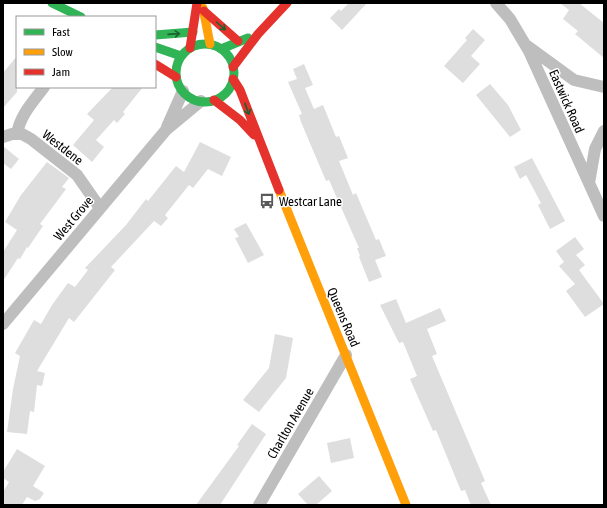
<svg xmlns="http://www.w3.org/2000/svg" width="607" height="508" font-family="'Asap Condensed',sans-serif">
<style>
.building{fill:#dedede}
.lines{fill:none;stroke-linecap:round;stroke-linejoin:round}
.street{stroke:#bebebe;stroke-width:12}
.fast{stroke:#30b455;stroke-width:9}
.slow{stroke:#ff9f0a;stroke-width:9}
.jam{stroke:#e5322d;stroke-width:9}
.oneway{stroke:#1a632f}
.labels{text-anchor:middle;stroke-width:3;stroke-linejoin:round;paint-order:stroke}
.street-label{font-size:13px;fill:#000;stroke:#fff}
.poi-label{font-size:13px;fill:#000;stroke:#fff;text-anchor:start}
</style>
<rect width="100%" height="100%" fill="#fff"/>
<!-- building -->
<path class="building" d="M349,3H367L342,30L330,18L339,9L341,11Z
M560,3H579L604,23V58L575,34L578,31L563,19L569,10Z
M473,29L485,40L471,56L480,64L463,83L444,66L467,40L465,38Z
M17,56V92L3,108V73Z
M304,64L313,85L305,88L314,109L323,105L336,137L339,136L348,158L339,161L353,195L356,193L376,240L379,239L386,256L375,260L382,277L369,282L359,257L360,256L357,248H359L329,180L326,181L301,122L299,115L302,114L288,82L297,79L293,69Z
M490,84L508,105L521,130L510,137L476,95Z
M113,87H143L123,112L125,114L117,123L114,120L96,140L104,147L92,162L73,145L94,120L87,114Z
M200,142L231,157L222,176L208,169L193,188L189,185L165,215L168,218L161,226L154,221L111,267L115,270L74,322L69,318L37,371L45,373L42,386L37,385L34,412L30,411L27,434L7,432L13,389L20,356L15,353L34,320L41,324L52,305L68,283L75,287L88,270L85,268L126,225L146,199L148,201L176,166L184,172Z
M3,146L19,159L11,169L3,163Z
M532,158L565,221L550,229L538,205L541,203L526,175L520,179L514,167Z
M47,162L69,178L62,187L66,189L40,224L43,226L28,248L27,247L20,259L18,258L3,281V252L17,230L5,222L21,195Z
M246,223L264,255L248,263L235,238L239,237L234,229Z
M575,237L584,249L576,255L585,265L579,270L604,304L585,317L566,291L575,284L559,266L564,262L556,251Z
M396,299L406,323L440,308L446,321L427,329L437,354L432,356L485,481L481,483L491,505H471L465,490L461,491L436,430L433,431L410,379L417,376L403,342L399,343L380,305Z
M275,334L293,338L286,378L259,412L243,400L269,368Z
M252,424L266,434L220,505H196L239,446L237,445Z
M350,438L354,458L331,463L327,443Z
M17,449L45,466L33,486L44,493L40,499L35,501L27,497L22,505H3V492L9,482L3,478V472Z
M319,476L332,491L316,505H308L298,494Z"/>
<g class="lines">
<!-- street -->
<path class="street" d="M496,3L510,19L529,51L604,216
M526,45L574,80L604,87
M167,127L183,91
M17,134C20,115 33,102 44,87
M3,137L12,134H22L31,139L77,175L100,208
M589,183L595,149L604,131
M3,324L166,130L201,101
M259,505L346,355"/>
<!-- fast -->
<path class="fast" d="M52,3L81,17
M155,35L193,32
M176 73a29 29 0 1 1 58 0a29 29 0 1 1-58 0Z
M155,47L181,56
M221,49L248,38"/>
<!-- slow -->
<path class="slow" d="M203,8L210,44
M279,190L406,505"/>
<!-- jam -->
<path class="jam" d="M204,11L238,41
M190,48L197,3
M155,64L176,77
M233,67L258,34L287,3
M233,79L240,90L279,190
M214,100L240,120L254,135"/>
</g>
<!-- one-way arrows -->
<defs><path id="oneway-shaft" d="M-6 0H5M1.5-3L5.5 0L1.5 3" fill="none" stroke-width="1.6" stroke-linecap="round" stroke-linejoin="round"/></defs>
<g class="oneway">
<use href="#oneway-shaft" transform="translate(221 26) rotate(42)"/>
<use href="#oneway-shaft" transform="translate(174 34) rotate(-4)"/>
<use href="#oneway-shaft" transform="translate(247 109) rotate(70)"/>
</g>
<!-- icons -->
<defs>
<symbol id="bus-bare" viewBox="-9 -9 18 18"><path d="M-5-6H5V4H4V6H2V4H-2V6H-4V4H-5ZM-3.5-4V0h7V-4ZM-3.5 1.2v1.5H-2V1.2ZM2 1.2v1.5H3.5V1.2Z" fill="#595959" stroke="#fff" stroke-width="2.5" paint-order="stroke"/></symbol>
</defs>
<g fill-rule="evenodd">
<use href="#bus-bare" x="256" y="190" width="22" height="22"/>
</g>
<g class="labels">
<!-- street labels -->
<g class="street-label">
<text transform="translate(567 101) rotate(66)" y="5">Eastwick Road</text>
<text transform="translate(63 147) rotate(38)" y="5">Westdene</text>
<text transform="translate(73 218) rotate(-50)" y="5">West Grove</text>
<text transform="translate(344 317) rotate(67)" y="5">Queens Road</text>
<text transform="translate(290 423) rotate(-60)" y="5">Charlton Avenue</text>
</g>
<!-- poi labels -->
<g class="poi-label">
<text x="279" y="206">Westcar Lane</text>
</g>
</g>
<!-- border -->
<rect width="607" height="508" fill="none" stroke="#000000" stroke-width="8"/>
<!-- legend -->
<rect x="16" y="16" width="140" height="72" fill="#ffffff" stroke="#999999"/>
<rect x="24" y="29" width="20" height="6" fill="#30b455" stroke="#999999"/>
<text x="52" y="36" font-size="12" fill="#000000">Fast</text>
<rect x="24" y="49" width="20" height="6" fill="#ff9f0a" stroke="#999999"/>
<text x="52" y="56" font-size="12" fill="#000000">Slow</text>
<rect x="24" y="69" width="20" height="6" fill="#e5322d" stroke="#999999"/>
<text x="52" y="76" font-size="12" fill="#000000">Jam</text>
</svg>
